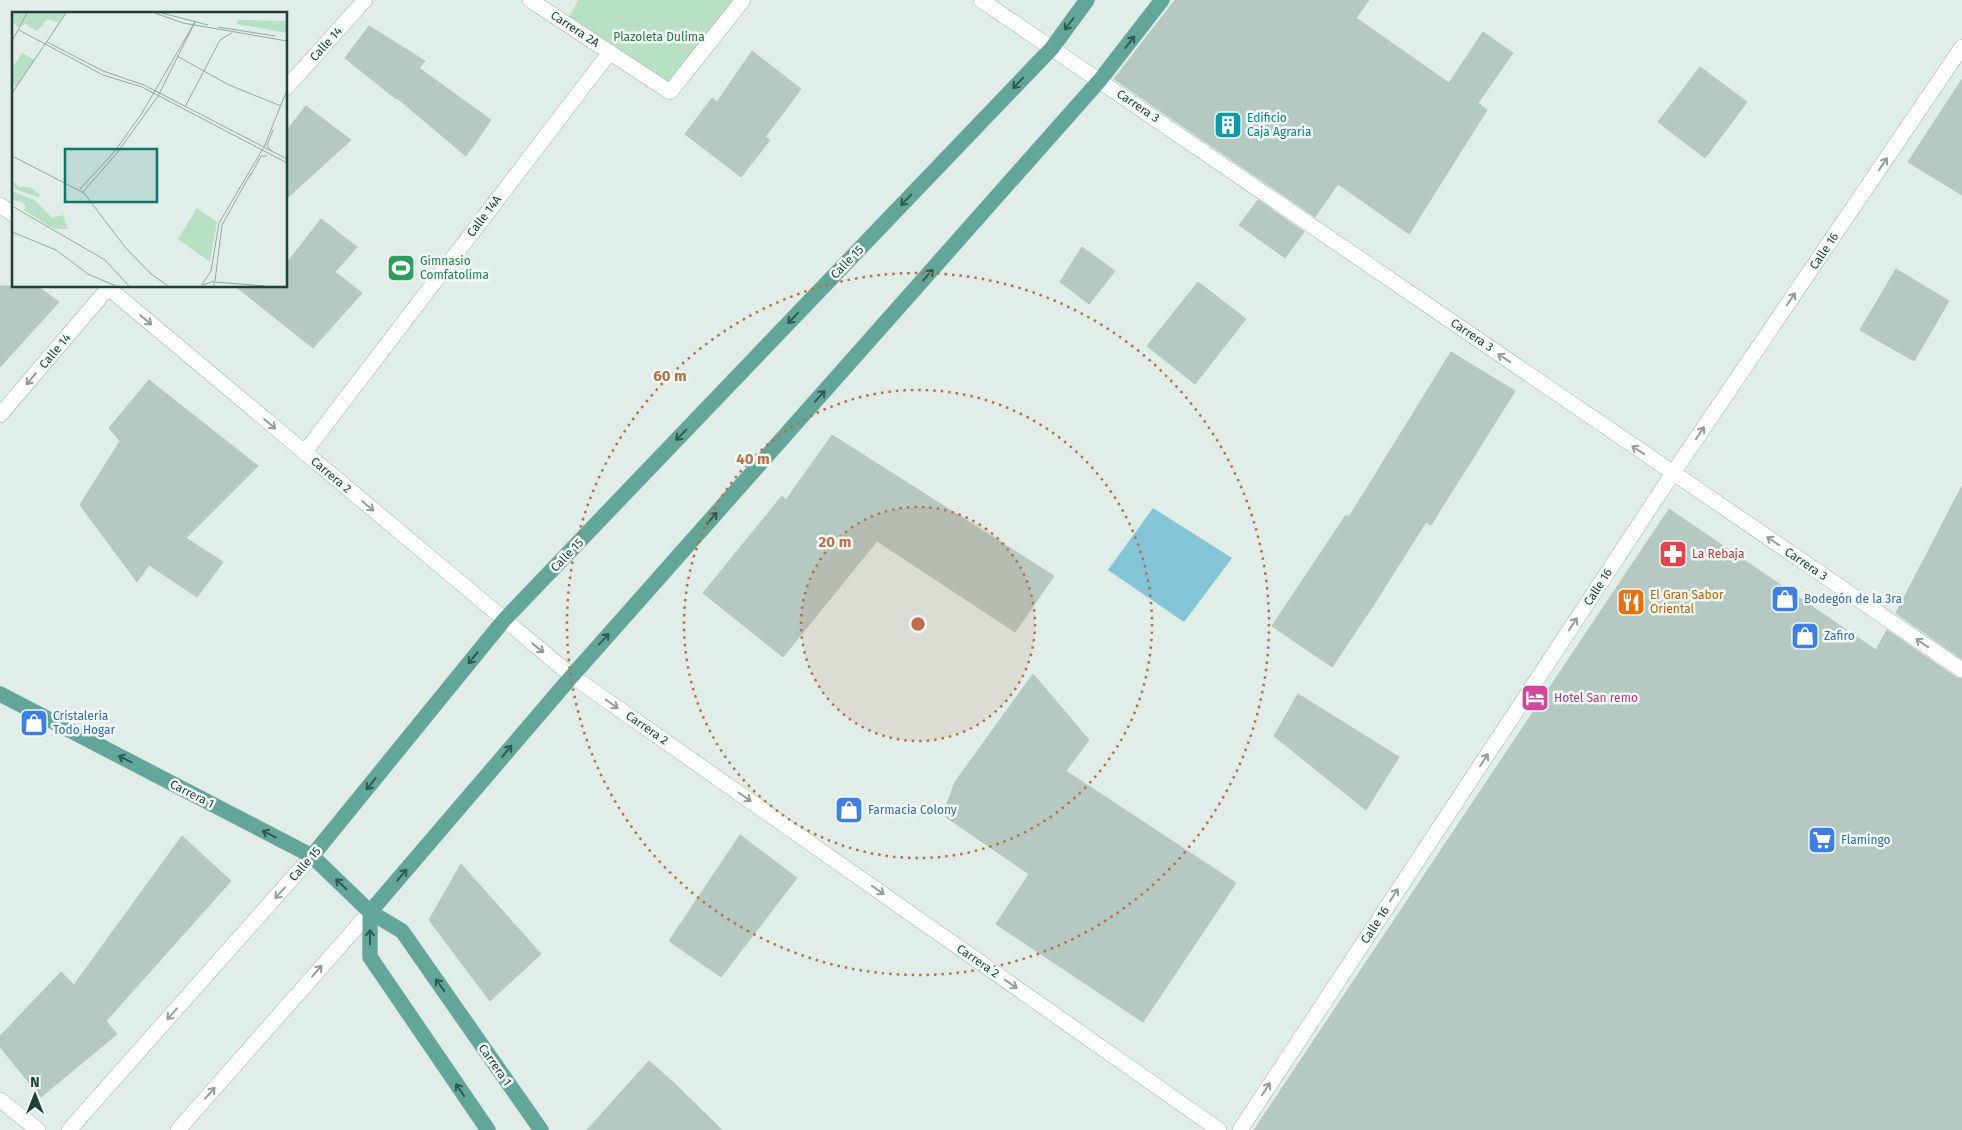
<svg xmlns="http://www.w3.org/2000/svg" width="1962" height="1130" font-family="'Fira Sans',sans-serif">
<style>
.green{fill:#b7e0c5}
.water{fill:#83c5d7}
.building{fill:#b5c8c1;stroke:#b2c7c0}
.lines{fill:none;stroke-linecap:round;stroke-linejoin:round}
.minor-casing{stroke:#a2b5b0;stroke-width:16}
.major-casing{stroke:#c0c9c7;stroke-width:16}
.minor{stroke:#fff;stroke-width:15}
.major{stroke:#61a699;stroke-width:15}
.oneway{stroke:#305950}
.oneway2{stroke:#8f9f9c}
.ring{fill:none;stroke:#bb6f47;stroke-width:2.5;stroke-dasharray:2.5 5}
.labels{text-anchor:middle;stroke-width:5;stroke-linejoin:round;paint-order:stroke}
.street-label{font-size:12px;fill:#1f3f38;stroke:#f1f9f5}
.park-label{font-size:12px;fill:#26794b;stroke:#f1f9f5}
.culture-label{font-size:12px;fill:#0d838f;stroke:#f1f9f5;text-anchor:start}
.leisure-label{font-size:12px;fill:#27864d;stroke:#f1f9f5;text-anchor:start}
.health-label{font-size:12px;fill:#be3a42;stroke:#f1f9f5;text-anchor:start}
.food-label{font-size:12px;fill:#c56008;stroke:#f1f9f5;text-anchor:start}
.shop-label{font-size:12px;fill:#366cbe;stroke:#f1f9f5;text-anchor:start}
.hotel-label{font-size:12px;fill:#b23c85;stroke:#f1f9f5;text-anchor:start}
.inset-road{fill:none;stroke:#93a7a2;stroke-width:1}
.view{fill:#0f766e;fill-opacity:0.15;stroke:#0f766e;stroke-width:2.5}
.inset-edge{fill:none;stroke:#1f3f38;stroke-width:2.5}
.centre{fill:#bb6f47;stroke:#f1f9f5;stroke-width:2.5}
.ring-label{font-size:15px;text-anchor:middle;font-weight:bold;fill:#bb6f47;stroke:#f1f9f5;stroke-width:5;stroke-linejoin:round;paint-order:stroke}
</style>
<rect width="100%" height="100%" fill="#e0ede8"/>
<!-- green -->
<path class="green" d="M578,0H739L669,85L568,19Z"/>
<!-- water -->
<path class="water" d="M1153,508L1232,558L1184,622L1108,570Z"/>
<!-- building -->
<path class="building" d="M1175,0H1369L1356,18L1449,83L1483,32L1513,53L1478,103L1487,110L1409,234L1338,184L1315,217L1114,79Z
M369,26L425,61L419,68L491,120L466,156L397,98L396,99L345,58Z
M752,51L801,89L765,137L770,140L741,177L685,134L712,98L717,102Z
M1700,67L1747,102L1705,158L1658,122Z
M1962,79V195L1908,162Z
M306,106L351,140L286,199V131Z
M1258,200L1304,232L1285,258L1239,225Z
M321,219L357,247L335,272L362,293L313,348L235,286H286V264Z
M1082,247L1115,271L1089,304L1060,282Z
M1896,269L1949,301L1914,361L1860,330Z
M1198,282L1246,319L1195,384L1147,346Z
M0,286H37L59,302L0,367Z
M1451,352L1515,391L1431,525L1426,522L1371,609L1332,667L1272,626L1346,515L1349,517Z
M149,380L258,466L186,538L223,562L197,597L149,565L137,582L80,505L120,441L109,428Z
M832,435L1054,576L1015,632L877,541L783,657L703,593L782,496L786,500Z
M1962,486V659L1896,613Z
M1669,509L1876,650L1887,630L1957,678L1962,679V1130H1254Z
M1033,674L1089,740L1066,771L1236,883L1143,1022L996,924L1029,874L943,815L955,782Z
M1298,694L1399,757L1366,810L1274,736Z
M740,835L797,878L721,977L669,941Z
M182,836L231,881L106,1021L117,1034L41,1097L0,1047V1036L61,972L74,985Z
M461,864L541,954L490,1001L429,920Z
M649,1061L673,1082L722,1130H587Z"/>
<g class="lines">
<defs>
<path id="minor" d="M530,0L670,92L743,0
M981,0L1962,670
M286,88L365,0
M0,205L14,215
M106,286L572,676L1219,1130
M0,415L110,286
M304,453L610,52
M0,1100L38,1130
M69,1130L312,856
M178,1130L370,912
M1240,1130L1673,473L1962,47"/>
<path id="major" d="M0,694L312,856L370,912L402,931L541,1130
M312,856L504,620L1052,48L1087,0
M370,912L572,676L1100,80L1162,0
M370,912V957L488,1130"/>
</defs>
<!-- minor casing -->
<use href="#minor" class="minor-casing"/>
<!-- major casing -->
<use href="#major" class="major-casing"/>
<!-- minor -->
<use href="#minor" class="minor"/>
<!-- major -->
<use href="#major" class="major"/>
</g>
<!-- one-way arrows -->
<defs><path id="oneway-shaft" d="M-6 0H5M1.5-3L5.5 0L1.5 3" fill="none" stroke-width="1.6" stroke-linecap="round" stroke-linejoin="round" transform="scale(1.25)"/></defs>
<g class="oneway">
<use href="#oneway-shaft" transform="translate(1069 24) rotate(127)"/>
<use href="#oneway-shaft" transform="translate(1130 42) rotate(-52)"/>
<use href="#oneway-shaft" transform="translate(1018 83) rotate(134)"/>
<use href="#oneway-shaft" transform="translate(906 200) rotate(134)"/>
<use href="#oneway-shaft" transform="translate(928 275) rotate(-48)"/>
<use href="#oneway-shaft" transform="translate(793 318) rotate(134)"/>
<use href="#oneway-shaft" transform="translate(820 396) rotate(-48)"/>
<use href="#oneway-shaft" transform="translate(681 435) rotate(134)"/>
<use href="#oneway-shaft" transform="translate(712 518) rotate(-48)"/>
<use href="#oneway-shaft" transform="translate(604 639) rotate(-48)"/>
<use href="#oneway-shaft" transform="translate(473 658) rotate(129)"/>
<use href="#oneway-shaft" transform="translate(507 751) rotate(-50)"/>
<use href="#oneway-shaft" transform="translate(125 759) rotate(-153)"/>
<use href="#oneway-shaft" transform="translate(371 784) rotate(129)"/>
<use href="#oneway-shaft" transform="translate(269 834) rotate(-153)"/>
<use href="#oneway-shaft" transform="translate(402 875) rotate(-50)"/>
<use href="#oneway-shaft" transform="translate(341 884) rotate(-136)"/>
<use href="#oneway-shaft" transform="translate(370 937) rotate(-90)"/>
<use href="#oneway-shaft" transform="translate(440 985) rotate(-125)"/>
<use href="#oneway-shaft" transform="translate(460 1090) rotate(-124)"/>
</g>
<g class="oneway2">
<use href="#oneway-shaft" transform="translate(1883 164) rotate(-56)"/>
<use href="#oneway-shaft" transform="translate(1791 299) rotate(-56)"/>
<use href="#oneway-shaft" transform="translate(146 320) rotate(40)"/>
<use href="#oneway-shaft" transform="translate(1504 358) rotate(-146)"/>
<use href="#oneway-shaft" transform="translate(31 379) rotate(130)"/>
<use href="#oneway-shaft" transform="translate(270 424) rotate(40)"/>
<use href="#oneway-shaft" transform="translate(1700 433) rotate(-56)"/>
<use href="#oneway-shaft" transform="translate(1638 450) rotate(-146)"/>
<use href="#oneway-shaft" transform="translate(368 506) rotate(40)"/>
<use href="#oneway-shaft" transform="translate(1773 541) rotate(-146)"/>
<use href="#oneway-shaft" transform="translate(1573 624) rotate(-57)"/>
<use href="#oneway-shaft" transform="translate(1922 643) rotate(-146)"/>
<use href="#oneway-shaft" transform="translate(538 648) rotate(39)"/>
<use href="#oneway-shaft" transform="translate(612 704) rotate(35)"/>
<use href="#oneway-shaft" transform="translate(1484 760) rotate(-57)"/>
<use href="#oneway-shaft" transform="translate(745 797) rotate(35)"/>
<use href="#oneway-shaft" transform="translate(878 890) rotate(35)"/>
<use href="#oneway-shaft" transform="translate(280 893) rotate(132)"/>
<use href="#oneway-shaft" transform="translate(1394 895) rotate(-57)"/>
<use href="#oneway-shaft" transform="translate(317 971) rotate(-49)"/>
<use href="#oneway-shaft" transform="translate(1011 984) rotate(35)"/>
<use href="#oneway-shaft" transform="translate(172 1014) rotate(132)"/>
<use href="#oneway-shaft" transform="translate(1266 1089) rotate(-57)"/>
<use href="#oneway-shaft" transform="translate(210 1093) rotate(-49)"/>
</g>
<!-- distance rings -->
<circle cx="918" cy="624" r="117" fill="#bb6f47" fill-opacity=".12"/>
<g class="ring">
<circle cx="918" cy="624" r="117"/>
<circle cx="918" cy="624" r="234"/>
<circle cx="918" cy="624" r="351"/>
</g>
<!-- icons -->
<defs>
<symbol id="building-square" viewBox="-11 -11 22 22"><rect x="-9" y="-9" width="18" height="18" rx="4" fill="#0f9aa8" stroke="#f1f9f5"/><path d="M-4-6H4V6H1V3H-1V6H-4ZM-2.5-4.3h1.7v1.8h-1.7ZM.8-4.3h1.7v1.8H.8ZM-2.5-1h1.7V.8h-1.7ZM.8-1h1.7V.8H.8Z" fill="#fff"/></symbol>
<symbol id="stadium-square" viewBox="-11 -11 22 22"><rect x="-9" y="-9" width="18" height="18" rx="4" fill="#2e9e5b" stroke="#f1f9f5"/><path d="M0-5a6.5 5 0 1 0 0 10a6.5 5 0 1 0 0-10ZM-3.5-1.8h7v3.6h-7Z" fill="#fff"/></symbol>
<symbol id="pharmacy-square" viewBox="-11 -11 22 22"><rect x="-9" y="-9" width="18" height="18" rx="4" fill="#e0444e" stroke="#f1f9f5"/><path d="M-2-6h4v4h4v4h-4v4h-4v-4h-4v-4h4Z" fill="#fff"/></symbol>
<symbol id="shop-square" viewBox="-11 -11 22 22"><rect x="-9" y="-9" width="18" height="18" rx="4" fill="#3f7fe0" stroke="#f1f9f5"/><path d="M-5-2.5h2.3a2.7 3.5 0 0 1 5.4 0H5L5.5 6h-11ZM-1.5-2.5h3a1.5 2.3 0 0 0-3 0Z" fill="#fff"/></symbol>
<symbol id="restaurant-square" viewBox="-11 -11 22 22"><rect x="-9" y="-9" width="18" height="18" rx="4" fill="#e8710a" stroke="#f1f9f5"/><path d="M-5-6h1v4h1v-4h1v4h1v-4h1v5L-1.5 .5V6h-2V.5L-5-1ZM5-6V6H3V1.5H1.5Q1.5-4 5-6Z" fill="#fff"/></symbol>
<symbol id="hotel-square" viewBox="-11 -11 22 22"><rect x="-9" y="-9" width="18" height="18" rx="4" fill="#d1479c" stroke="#f1f9f5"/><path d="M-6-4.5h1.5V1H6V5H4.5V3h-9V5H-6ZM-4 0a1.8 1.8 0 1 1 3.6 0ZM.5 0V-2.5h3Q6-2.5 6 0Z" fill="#fff"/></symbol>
<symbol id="supermarket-square" viewBox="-11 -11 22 22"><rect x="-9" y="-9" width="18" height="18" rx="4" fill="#3f7fe0" stroke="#f1f9f5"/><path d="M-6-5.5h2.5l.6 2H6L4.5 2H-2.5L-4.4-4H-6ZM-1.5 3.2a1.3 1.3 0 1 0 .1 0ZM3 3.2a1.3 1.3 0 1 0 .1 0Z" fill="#fff"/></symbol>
</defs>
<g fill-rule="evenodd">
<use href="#building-square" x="1212" y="109" width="32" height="32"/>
<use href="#stadium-square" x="385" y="252" width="32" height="32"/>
<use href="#pharmacy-square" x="1657" y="538" width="32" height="32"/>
<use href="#shop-square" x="1769" y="583" width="32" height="32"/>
<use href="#restaurant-square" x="1615" y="586" width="32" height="32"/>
<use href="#shop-square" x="1789" y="620" width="32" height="32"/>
<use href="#hotel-square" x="1519" y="682" width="32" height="32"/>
<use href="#shop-square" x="18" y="707" width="32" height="32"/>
<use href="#shop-square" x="833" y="794" width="32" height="32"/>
<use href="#supermarket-square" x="1806" y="824" width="32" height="32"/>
</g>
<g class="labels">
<!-- street labels -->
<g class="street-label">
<text transform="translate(575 29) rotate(33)" y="4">Carrera 2A</text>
<text transform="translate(326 44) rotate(-48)" y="4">Calle 14</text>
<text transform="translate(1138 106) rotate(34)" y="4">Carrera 3</text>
<text transform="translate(484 216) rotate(-53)" y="4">Calle 14A</text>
<text transform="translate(1824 251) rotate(-56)" y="4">Calle 16</text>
<text transform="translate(847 262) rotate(-46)" y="4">Calle 15</text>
<text transform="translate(1472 335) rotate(34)" y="4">Carrera 3</text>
<text transform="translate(55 351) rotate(-50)" y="4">Calle 14</text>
<text transform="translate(331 475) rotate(40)" y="4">Carrera 2</text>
<text transform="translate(567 555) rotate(-46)" y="4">Calle 15</text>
<text transform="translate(1806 564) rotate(34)" y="4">Carrera 3</text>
<text transform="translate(1598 587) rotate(-57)" y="4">Calle 16</text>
<text transform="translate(647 728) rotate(35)" y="4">Carrera 2</text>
<text transform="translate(192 794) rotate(27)" y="4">Carrera 1</text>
<text transform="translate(305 864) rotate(-49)" y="4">Calle 15</text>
<text transform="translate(1375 925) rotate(-57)" y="4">Calle 16</text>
<text transform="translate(978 961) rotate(35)" y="4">Carrera 2</text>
<text transform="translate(495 1065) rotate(55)" y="4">Carrera 1</text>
</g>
<!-- park labels -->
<g class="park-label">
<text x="659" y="41">Plazoleta Dulima</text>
</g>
<!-- culture labels -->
<g class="culture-label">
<text x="1247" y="122">Edificio<tspan x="1247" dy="14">Caja Agraria</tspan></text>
</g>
<!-- leisure labels -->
<g class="leisure-label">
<text x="420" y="265">Gimnasio<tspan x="420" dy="14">Comfatolima</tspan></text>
</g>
<!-- health labels -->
<g class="health-label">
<text x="1692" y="558">La Rebaja</text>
</g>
<!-- food labels -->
<g class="food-label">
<text x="1650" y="599">El Gran Sabor<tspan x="1650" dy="14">Oriental</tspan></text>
</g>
<!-- shop labels -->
<g class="shop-label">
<text x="1804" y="603">Bodegón de la 3ra</text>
<text x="1824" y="640">Zafiro</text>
<text x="53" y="720">Cristaleria<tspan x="53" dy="14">Todo Hogar</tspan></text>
<text x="868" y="814">Farmacia Colony</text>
<text x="1841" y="844">Flamingo</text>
</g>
<!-- hotel labels -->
<g class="hotel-label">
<text x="1554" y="702">Hotel San remo</text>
</g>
</g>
<!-- overview -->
<g transform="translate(12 12)">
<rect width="275" height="275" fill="#e0ede8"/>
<path d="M0,1H53L46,11L36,7L25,19L13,12L7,16L0,10ZM226,8L275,9V21L225,12ZM10,41L23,48L4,75L0,71V56ZM0,168L7,175H18L28,183L26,185L3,177ZM0,179L24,189L40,206L51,203L56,217H42L12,198L14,195L10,190L0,188ZM185,196L205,210L198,250L166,227Z" fill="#b7e0c5"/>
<path class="inset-road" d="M143,1L171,11L275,29M150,1L196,13M206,15L263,24M7,18L91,63L130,75L275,151M0,29L15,1M35,30L91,59L132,73L275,147M165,44L217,73L269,94M0,81L54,1M173,95L208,28L220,21M259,138L255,133L261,118M0,144L72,181L113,235L139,262L156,274M239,163L249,144H255M68,177L103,139L130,101L183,10M71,180L105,141L146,84L183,10M0,194L93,248L117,274M0,220L44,238L76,262L104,274M203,269L210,213L239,161M203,270L253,274M191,273L202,269V274M189,274L199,259L207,211L252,135L275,78"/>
<path class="view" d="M53,137H145V190H53Z"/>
<rect width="275" height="275" class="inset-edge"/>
</g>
<circle cx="918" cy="624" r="8" class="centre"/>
<g class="ring-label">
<text x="670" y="381">60 m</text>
<text x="753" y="464">40 m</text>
<text x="835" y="547">20 m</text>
</g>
<!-- north arrow -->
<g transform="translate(35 1095)" stroke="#f1f9f5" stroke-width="4" paint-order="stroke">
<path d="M0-4L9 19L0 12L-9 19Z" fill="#1f3f38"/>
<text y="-8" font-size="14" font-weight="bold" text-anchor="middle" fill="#1f3f38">N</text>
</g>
</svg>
